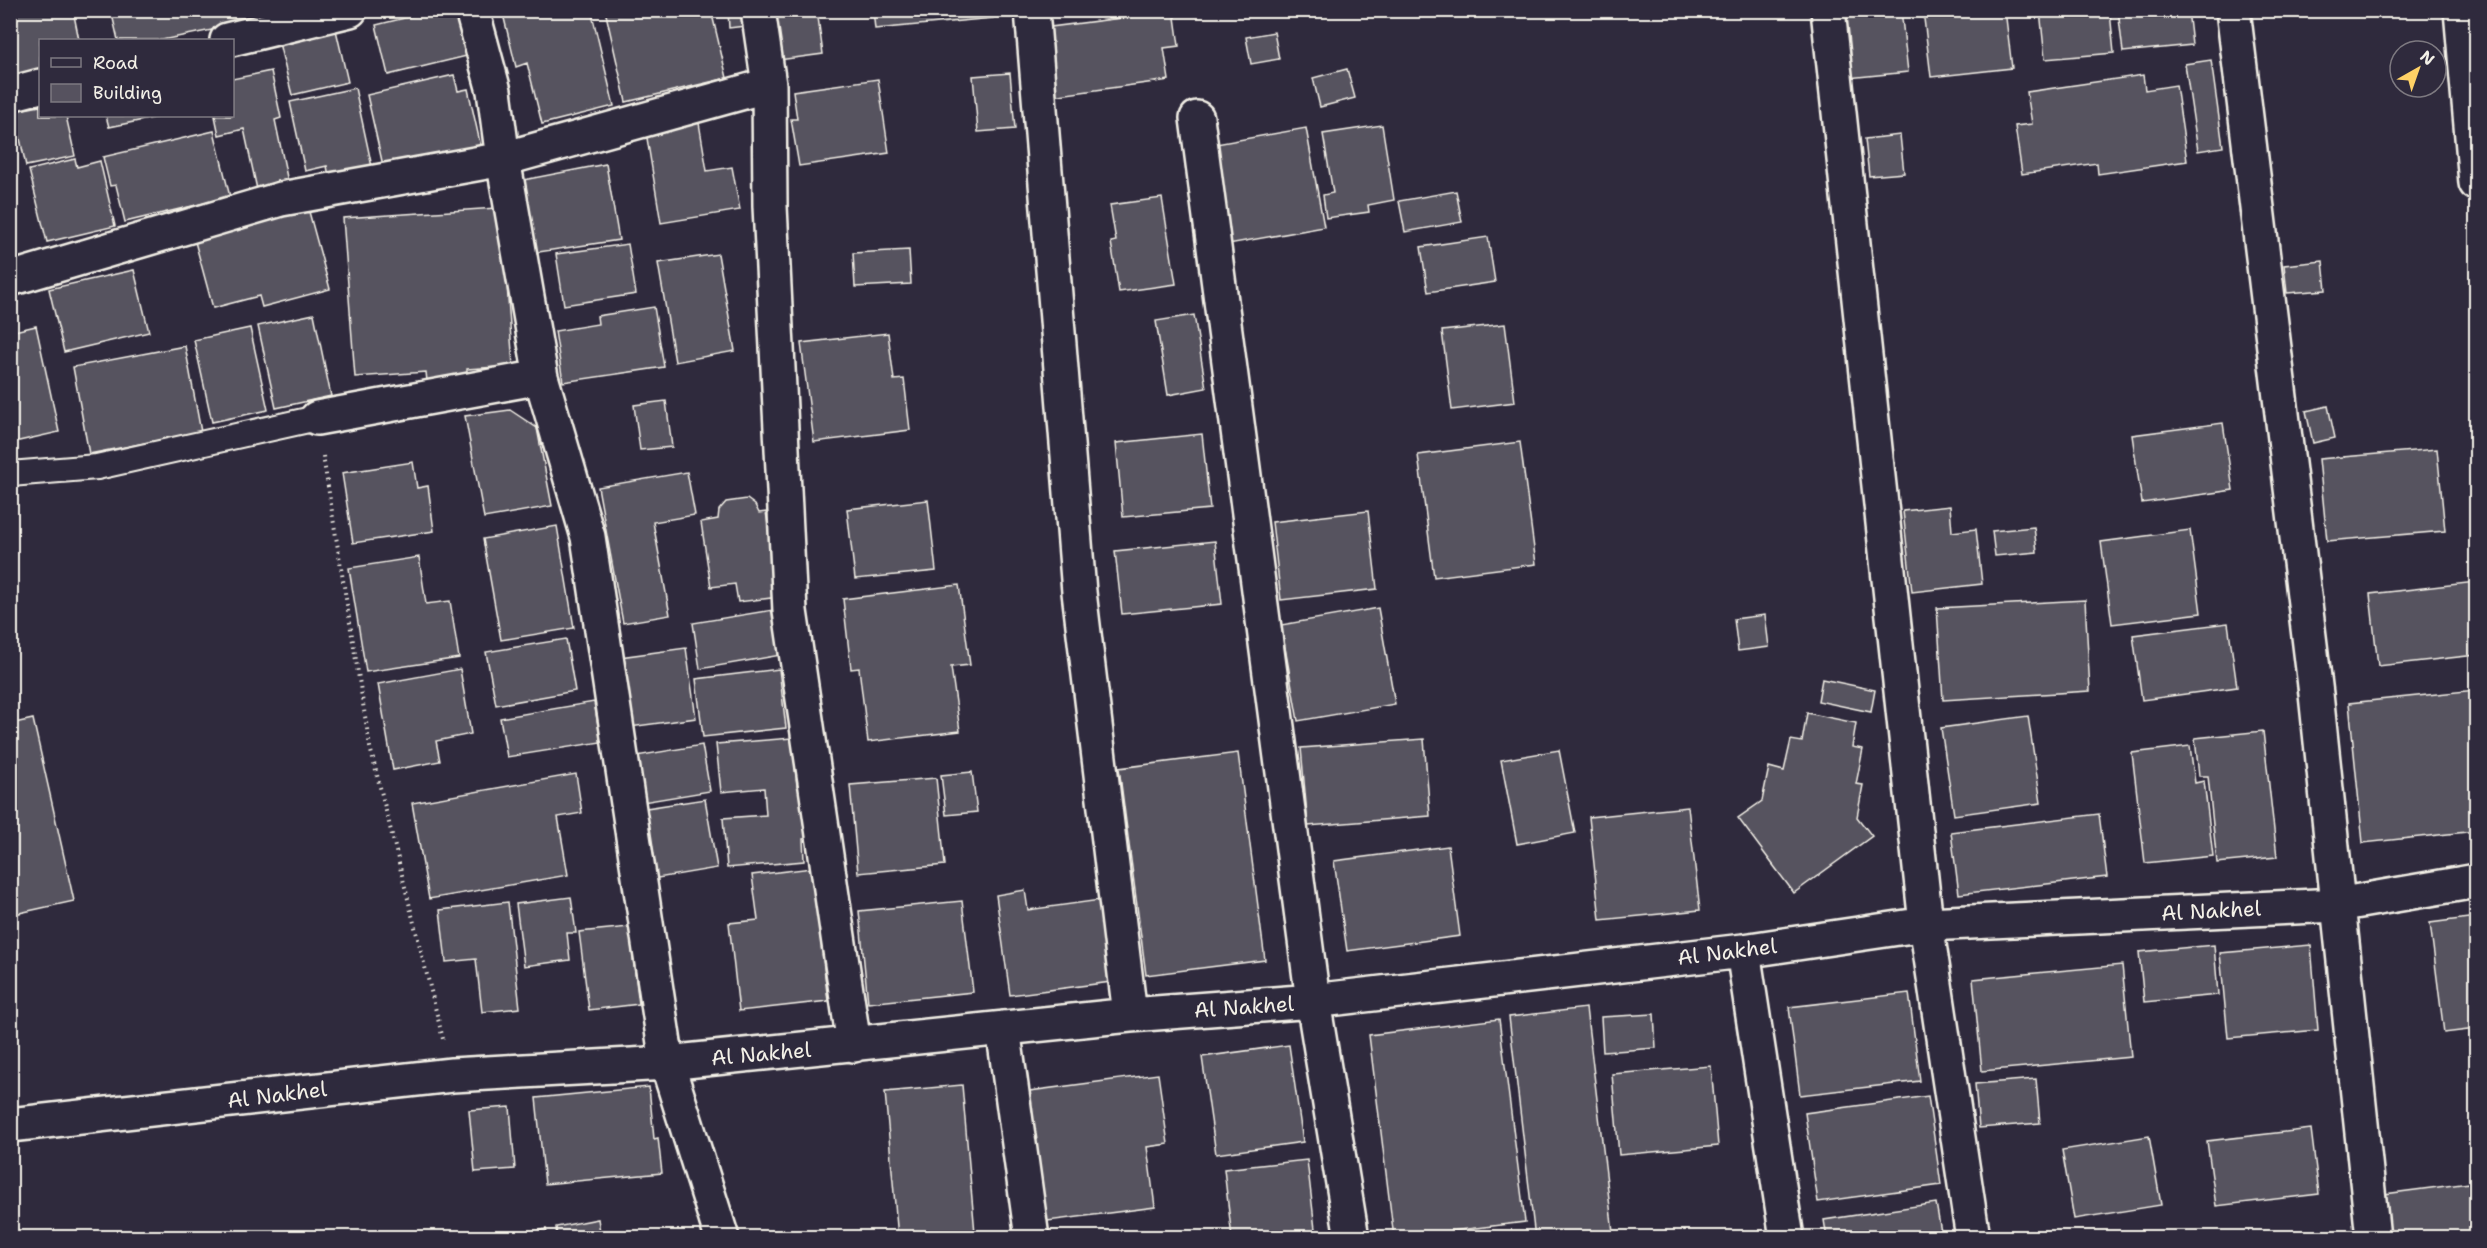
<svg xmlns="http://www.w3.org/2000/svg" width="2487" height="1248" font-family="'Shantell Sans',sans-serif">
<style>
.building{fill:#56525f;stroke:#f4f1e8;stroke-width:1.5}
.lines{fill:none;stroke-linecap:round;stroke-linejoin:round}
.service-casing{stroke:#f4f1e8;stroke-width:28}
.minor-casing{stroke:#f4f1e8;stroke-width:38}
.path{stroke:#f4f1e8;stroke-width:4;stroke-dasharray:1.5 4.5;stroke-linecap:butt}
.service{stroke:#2f2a3d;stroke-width:24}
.minor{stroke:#2f2a3d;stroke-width:33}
.labels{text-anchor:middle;stroke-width:6;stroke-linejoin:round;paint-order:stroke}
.street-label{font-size:21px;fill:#f4f1e8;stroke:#2f2a3d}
</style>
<rect width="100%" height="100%" fill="#2f2a3d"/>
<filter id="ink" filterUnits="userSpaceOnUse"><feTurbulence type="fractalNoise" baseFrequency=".0167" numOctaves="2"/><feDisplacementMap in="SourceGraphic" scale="12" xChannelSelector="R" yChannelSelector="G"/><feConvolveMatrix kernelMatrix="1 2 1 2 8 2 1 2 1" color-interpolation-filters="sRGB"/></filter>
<g filter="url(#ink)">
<!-- building -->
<path class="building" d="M10,10H73L79,40H40V73L10,79Z
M111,10H249L252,22L162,40H118Z
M437,10H465L475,54L388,75L376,25Z
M502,10H591L614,106L542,124L527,63L516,67Z
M605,10H711L727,78L626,102Z
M728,10H744L745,26L729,28Z
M772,10H817L823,54L779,60Z
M873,10H992L993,18L875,29Z
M1159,10H1174L1179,46L1164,48L1169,80L1052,96L1043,28L1160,13Z
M1831,10H1901L1908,72L1838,79Z
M1923,10H2005L2012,68L1931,77Z
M2040,10L2110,12L2114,53L2045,59Z
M2118,10H2188L2192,45L2123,52Z
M336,30L348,82L292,95L279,43Z
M1274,32L1279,59L1251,64L1246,37Z
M2211,60L2223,147L2198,151L2185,64Z
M1347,69L1355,98L1320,107L1313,78Z
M271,71L281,118L275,120L289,187L258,194L244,129L219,135L215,116H232V79Z
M1010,73L1015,129L978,132L973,76Z
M454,75L458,91L468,89L481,147L384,170L367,95Z
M2143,75L2145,90L2176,85L2187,161L2098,174L2097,163L2022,174L2015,126L2032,124L2027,92Z
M878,79L889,153L799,166L791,119H797L793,91Z
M355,88L372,167L329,176L327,166L305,171L290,102Z
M40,106V116H66L75,156L26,166L14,111Z
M106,116H163L109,127Z
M699,123L707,171L732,167L740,210L661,223L646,132Z
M1382,125L1394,200L1368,205L1369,212L1326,218L1323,195L1333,193L1323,134Z
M1306,128L1324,227L1223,245L1205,146Z
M214,131L230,197L125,222L116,185L110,186L103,157Z
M1900,135L1904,173L1869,176L1865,139Z
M75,159L77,167L100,161L115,226L47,242L29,170Z
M606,164L619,240L532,253L518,181Z
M1456,191L1462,222L1405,232L1399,201Z
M1162,198L1176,284L1119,292L1111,242L1116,241L1110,205Z
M308,208L330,289L262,307L259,296L213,308L194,238Z
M497,208L499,231H503L513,366L467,369V379L427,381L426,372L355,377L343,218Z
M1488,237L1495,282L1428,292L1421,247Z
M628,244L636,294L564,305L556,254Z
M909,250L911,284L855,287L853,253Z
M718,254L735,351L675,362L658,263Z
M2323,261L2326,290L2287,293L2284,265Z
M134,270L149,332L64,352L49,289Z
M654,307L664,367L563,382L555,331L598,324L597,316Z
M314,314L331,396L276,408L258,326Z
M1194,315L1206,388L1168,395L1156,321Z
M1505,324L1515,402L1452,410L1442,331Z
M36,326L59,432L10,443V332Z
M250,328L268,410L212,422L194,340Z
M888,333L894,380L904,379L910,430L814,442L801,343Z
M185,346L201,432L89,454L73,367Z
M666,401L672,447L640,450L634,405Z
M2328,406L2335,438L2313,443L2306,411Z
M510,410L537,428L552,506L484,518L465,416Z
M2223,423L2233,490L2142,503L2132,435Z
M1202,434L1210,509L1123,517L1116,443Z
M1520,442L1536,564L1434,577L1418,455Z
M2437,449L2445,531L2327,541L2319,459Z
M413,462L417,488L428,486L434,531L353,543L342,473Z
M687,472L695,515L653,522L670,615L623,623L598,487Z
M747,499L755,505L759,513L766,512L779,597L738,602L735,584L711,587L701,522L718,519L719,510L726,502Z
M928,500L936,571L855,579L847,509Z
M1950,506L1952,532L1976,529L1982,584L1912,592L1903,511Z
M1368,511L1377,589L1281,600L1272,522Z
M557,526L574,628L501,640L483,539Z
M2034,527L2037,552L1995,556L1992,531Z
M2190,530L2201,613L2112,624L2101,542Z
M1215,541L1222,604L1122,614L1115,551Z
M419,557L426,604L450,601L459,658L366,672L349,568Z
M2476,582V655L2378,666L2370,594Z
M959,585L970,665L951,667L960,731L868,742L859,668L851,669L843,599Z
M2085,600L2090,691L1943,700L1937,608Z
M1378,608L1395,704L1298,721L1281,625Z
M773,610L781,655L700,669L693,623Z
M1765,615L1769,647L1738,651L1734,619Z
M2228,623L2237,687L2142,700L2133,635Z
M566,639L575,691L496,705L486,652Z
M686,648L696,718L630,727L620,657Z
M460,669L471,734L436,741L440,761L393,770L378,684Z
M779,669L786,728L703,737L696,679Z
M1822,679L1875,690L1871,712L1818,701Z
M2476,690V831L2363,843L2349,703Z
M594,702L601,742L507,757L500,718Z
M1807,713L1856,723L1852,747L1863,749L1856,784L1863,785L1857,817L1872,836L1794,893L1738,818L1762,801L1769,767L1784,771L1791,740L1802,742Z
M2028,716L2041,803L1954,815L1941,728Z
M33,719L74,901L10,915V724Z
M2263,731L2277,857L2217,863L2208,776H2199L2195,738Z
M792,738L797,786L810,785L815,838L803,839L804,861L727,868L723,818L766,815L764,788L721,792L716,744Z
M1424,739L1430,816L1308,826L1301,748Z
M702,745L710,791L637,803L630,757Z
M2190,746L2195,783L2204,781L2213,856L2145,863L2132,753Z
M1559,750L1575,833L1517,844L1501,760Z
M1238,753L1265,960L1146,975L1119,768Z
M972,772L977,812L946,815L941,775Z
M576,774L582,813L558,817L568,875L429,899L412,803Z
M936,778L945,865L858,873L850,785Z
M705,799L717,868L652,879L640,809Z
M1688,807L1700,910L1600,920L1589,817Z
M2099,814L2107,877L1959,894L1951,832Z
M1448,846L1460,936L1347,951L1334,861Z
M812,868L828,1001L739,1011L729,923L758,920L752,875Z
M1025,890L1028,910L1100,900L1111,982L1010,995L996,895Z
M571,897L576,933H567L570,960L524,966L516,904Z
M962,901L973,992L868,1003L859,911Z
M508,902L520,1008L482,1012L476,959L446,962L440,910Z
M2476,917V1029L2444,1033L2430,923Z
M629,927L639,1004L589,1010L579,932Z
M2214,945L2218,995L2144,1002L2139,952Z
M2311,945L2318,1030L2228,1038L2220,953Z
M2122,965L2131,1057L1982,1071L1973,979Z
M1909,993L1920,1081L1800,1095L1789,1007Z
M1586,1008L1613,1232L1563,1238H1535L1509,1017Z
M1654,1014L1656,1048L1603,1052L1601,1017Z
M1499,1019L1525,1222L1394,1238L1369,1035Z
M1289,1045L1303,1142L1216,1154L1202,1057Z
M1711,1066L1718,1146L1619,1155L1612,1074Z
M1158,1074L1168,1144L1147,1147L1155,1207L1040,1222L1022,1092Z
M2036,1079L2040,1123L1979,1128L1975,1084Z
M962,1085L975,1233L898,1238L885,1092Z
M649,1087L654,1139L658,1138L662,1173L545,1184L536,1098Z
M1928,1096L1941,1185L1818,1202L1805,1113Z
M510,1107L515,1169L475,1172L469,1110Z
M2311,1129L2319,1194L2216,1206L2207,1141Z
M2149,1136L2161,1205L2074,1219L2062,1150Z
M1307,1160L1316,1238H1232L1224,1169Z
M2469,1183L2476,1238H2382L2377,1195Z
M1936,1203L1942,1238H1827L1824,1220Z
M598,1219L601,1238H557L556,1227Z
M546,1229L548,1238H509Z
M1149,1232L1150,1238H1088Z"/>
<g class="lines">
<defs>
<path id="service" d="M10,474L97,467L317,418"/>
<path id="minor" d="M472,10L494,91L503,159L541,377L588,537L667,1063L722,1238
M758,10L769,85L770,206L790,611L854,1045
M1032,10L1079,592L1130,1015
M1828,10L1926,924L1973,1238
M2233,10L2316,694L2373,1238
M2461,10L2476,183
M227,40L350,10
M10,94L40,86
M1197,118L1313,1001L1352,1238
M10,279L281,199L503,159L769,85
M317,418L541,377
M1743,951L1787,1238
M1003,1028L1032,1238
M10,1125L452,1075L667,1063L1130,1015L1313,1001L1743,951L1926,924L2337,905L2476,881"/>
</defs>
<!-- service casing -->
<use href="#service" class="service-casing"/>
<!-- minor casing -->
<use href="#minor" class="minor-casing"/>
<!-- path -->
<path class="path" d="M323,456L370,747L443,1039"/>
<!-- service -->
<use href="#service" class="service"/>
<!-- minor -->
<use href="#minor" class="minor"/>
</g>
</g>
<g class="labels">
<!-- street labels -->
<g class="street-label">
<text transform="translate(2211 911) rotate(-3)" y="7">Al Nakhel</text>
<text transform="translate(1727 952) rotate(-7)" y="7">Al Nakhel</text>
<text transform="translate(1244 1007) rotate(-4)" y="7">Al Nakhel</text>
<text transform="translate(761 1054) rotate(-5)" y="7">Al Nakhel</text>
<text transform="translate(277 1095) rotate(-7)" y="7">Al Nakhel</text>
</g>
</g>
<!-- margin -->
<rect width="2487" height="1248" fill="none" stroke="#2f2a3d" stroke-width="36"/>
<rect x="18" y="18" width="2451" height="1212" fill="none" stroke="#f4f1e8" stroke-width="2" filter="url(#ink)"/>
<!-- legend -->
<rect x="39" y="39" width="195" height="78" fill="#2f2a3d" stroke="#7e7a81" stroke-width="1.5"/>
<rect x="51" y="58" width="30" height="9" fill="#2f2a3d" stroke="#7e7a81" stroke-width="1.5"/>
<text x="93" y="69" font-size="18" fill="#f4f1e8">Road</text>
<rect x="51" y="84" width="30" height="18" fill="#56525f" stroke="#7e7a81" stroke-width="1.5"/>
<text x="93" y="99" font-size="18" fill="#f4f1e8">Building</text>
<!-- north arrow -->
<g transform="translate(2418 69) rotate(40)"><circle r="28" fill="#2f2a3d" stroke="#7e7a81" stroke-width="1.5"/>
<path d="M0-4.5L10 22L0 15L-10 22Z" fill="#ffd166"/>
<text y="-9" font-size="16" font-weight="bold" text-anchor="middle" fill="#f4f1e8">N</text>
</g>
</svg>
